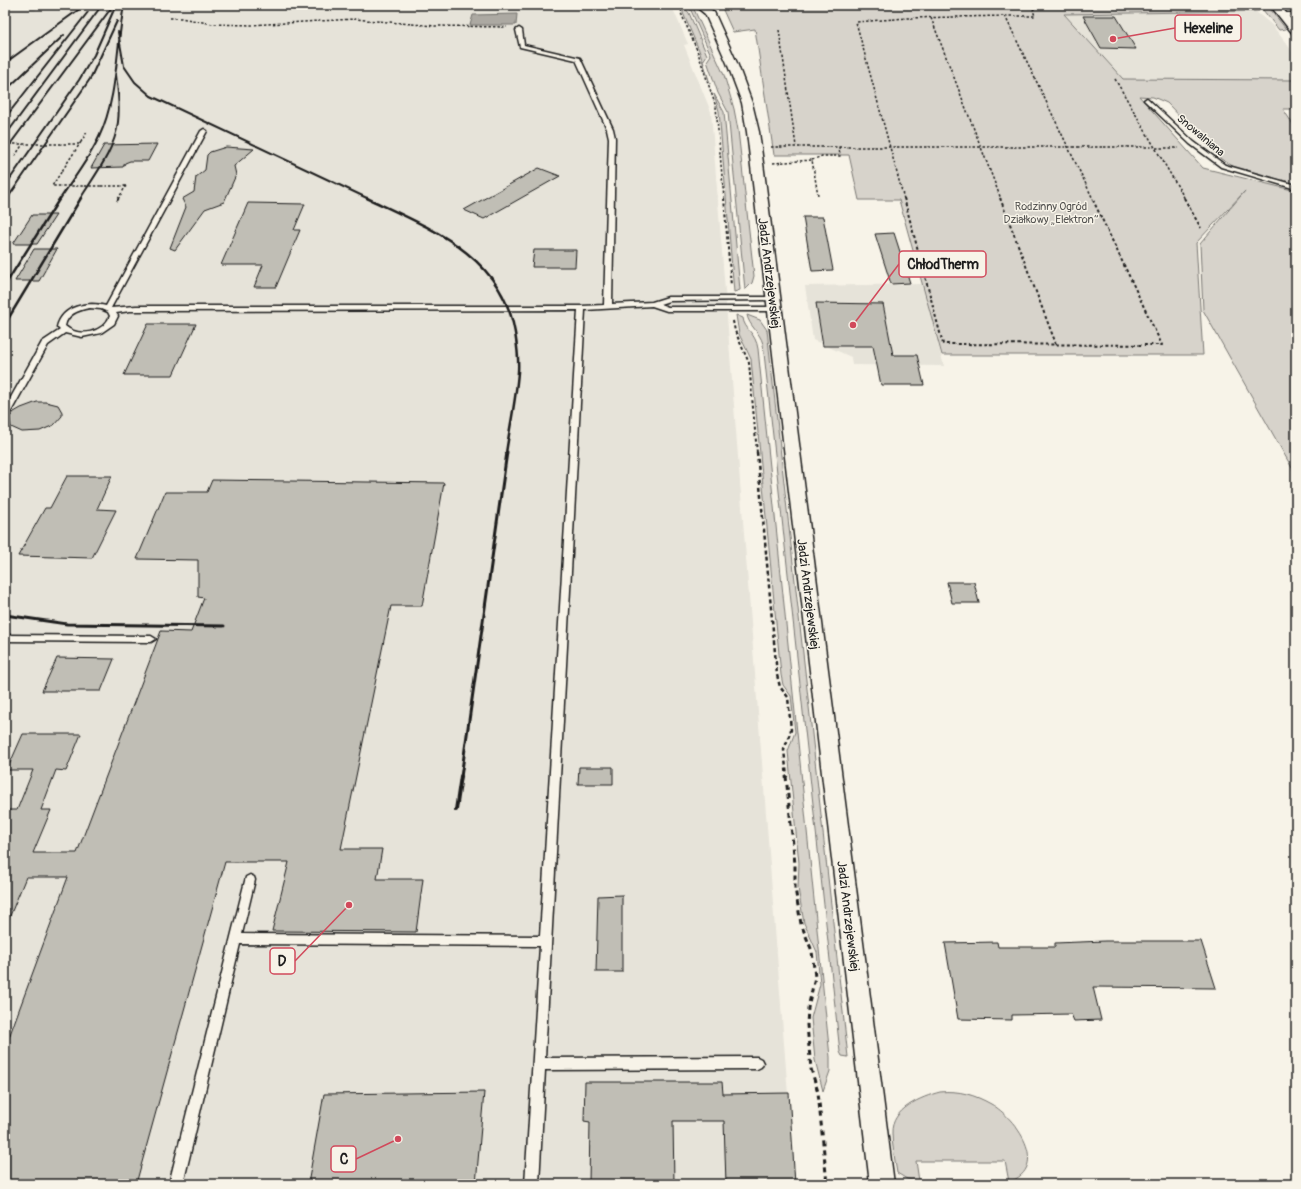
<svg xmlns="http://www.w3.org/2000/svg" width="1301" height="1189" font-family="Pangolin,sans-serif">
<style>
.built{fill:#e6e3d9}
.green{fill:#d7d3cb;stroke:#7a7874}
.water{fill:#aca9a2;stroke:#72716c}
.building{fill:#c0beb5;stroke:#1c1c1c}
.lines{fill:none;stroke-linecap:round;stroke-linejoin:round}
.lane-casing{stroke:#1c1c1c;stroke-width:3}
.street-casing{stroke:#1c1c1c;stroke-width:3}
.path-far3{stroke:#1c1c1c;stroke-width:1.5;stroke-dasharray:2.5 2;stroke-linecap:butt}
.path-far2{stroke:#1c1c1c;stroke-width:2;stroke-dasharray:3 2.5;stroke-linecap:butt}
.path-far1{stroke:#1c1c1c;stroke-width:2.5;stroke-dasharray:4 3;stroke-linecap:butt}
.path{stroke:#1c1c1c;stroke-width:3;stroke-dasharray:5 4;stroke-linecap:butt}
.lane{fill:#f7f3e8;fill-rule:evenodd}
.street{fill:#f7f3e8;fill-rule:evenodd}
.rail-far3{stroke:#1c1c1c;stroke-width:2}
.rail-far2{stroke:#1c1c1c;stroke-width:2.5}
.rail-far1{stroke:#1c1c1c;stroke-width:3}
.rail{stroke:#1c1c1c;stroke-width:4}
.path-bridge{stroke:#1c1c1c;stroke-width:1.5;stroke-dasharray:2.5 2;stroke-linecap:butt}
.labels{text-anchor:middle;stroke-width:3;stroke-linejoin:round;paint-order:stroke}
.far-street-label{font-size:11px;fill:#1c1c1c;stroke:#f7f3e8}
.far-park-label{font-size:11px;fill:#545351;stroke:#f7f3e8}
.street-label{font-size:13px;fill:#1c1c1c;stroke:#f7f3e8}
.leader{fill:none;stroke:#d1495b;stroke-width:1.5}
.callout-dot{fill:#d1495b;stroke:#f7f3e8;stroke-width:1.5}
.callout{fill:#f7f3e8;stroke:#d1495b;stroke-width:1.5}
.callout-label{font-size:14px;text-anchor:middle;font-weight:bold;fill:#1c1c1c}
</style>
<rect width="100%" height="100%" fill="#f7f3e8"/>
<filter id="ink" filterUnits="userSpaceOnUse"><feTurbulence type="fractalNoise" baseFrequency=".025" numOctaves="2"/><feDisplacementMap in="SourceGraphic" scale="8" xChannelSelector="R" yChannelSelector="G"/><feConvolveMatrix kernelMatrix="1 2 1 2 8 2 1 2 1" color-interpolation-filters="sRGB"/></filter>
<g filter="url(#ink)">
<!-- built -->
<path class="built" d="M5,5H34L36,11H69L78,5H91L85,11H102L107,5H546L673,9L688,44L684,45L711,112L795,1184H5Z
M1255,11L1272,25L1296,56V80L1123,79L1064,13Z
M922,284L944,366L852,365L851,357L813,340L805,286Z"/>
<!-- green -->
<path class="green" d="M692,5L724,75L734,109L738,130L754,276L752,283L745,290L728,112L718,93L707,61L711,55L689,6Z
M725,5H1255L1259,11L1064,14L1123,79L1296,80V109H1283L1296,129V184L1236,168L1221,159L1167,103L1153,97L1139,96L1203,168L1296,191V475L1203,310L1200,244L1245,191L1196,243L1203,355H942L899,200H859L849,155H774L755,29L733,32L723,10Z
M1259,5H1267L1286,29L1279,30Z
M684,7L689,13L707,55L703,61L710,84L699,50L683,13Z
M714,94L724,112L740,290L734,292L719,111Z
M736,315L743,318C744,329 756,333 758,349L830,1057V1071L823,1091L815,1060L811,1018L820,984L817,952L804,923L798,888L799,863L788,751L795,732L791,696L783,685L781,675L751,359L739,334Z
M747,315L760,320L767,330L848,1057L842,1056L840,1052L763,344C760,332 749,326 747,315Z
M940,1092C959,1090 975,1095 991,1104C1016,1118 1051,1167 1009,1182L1005,1161H916L919,1181L907,1179L897,1173C895,1160 892,1146 892,1133C891,1109 921,1097 940,1092Z"/>
<!-- water -->
<path class="water" d="M517,14L516,25H470L473,15Z"/>
<!-- building -->
<path class="building" d="M1083,16H1116L1136,49L1101,48Z
M157,144L148,161H130L125,163L123,167L91,168L104,145Z
M226,147L254,149L234,166L236,175L224,202L205,209L175,250L170,248L186,207L182,199L194,192L196,177L205,170L207,155L210,152Z
M539,168L560,176L484,219L464,210Z
M248,203L305,204L294,230H300L276,287H254L263,265H221Z
M32,215H56L37,244H13Z
M803,217H823L833,270L812,271Z
M894,233L910,283L891,284L875,234Z
M34,249H57L39,281H15Z
M534,250H576L575,267H532Z
M816,303L883,304L893,355H917L924,385H881L873,346H823Z
M148,324H196L173,375H124Z
M37,402H46L58,405L62,412V416L54,425L40,431L22,432L11,427L10,417L14,412L21,408Z
M67,476H112L97,509L116,510L92,558L18,556L45,508H50Z
M212,480L444,483L422,606H391L341,849H382L377,879H423L416,932L272,931L289,862H225L136,1184L5,1182V1048L68,877H26L5,928V810H17L33,770H7L23,734H81L66,771L56,770L41,810H51L33,853H77L161,631L191,632L204,598L198,597V560L137,559L165,492H207Z
M947,582H974L979,603H952Z
M57,658L114,659L101,691H42Z
M579,767H613V784H578Z
M622,895V972H596L598,896Z
M1105,941H1201L1216,988L1093,987L1101,1020L1074,1021L1071,1014L1012,1015V1020L958,1019L945,943L997,942L998,947H1055V943Z
M585,1082H722L723,1094L789,1093L795,1184H726L724,1121H673L674,1184H589L590,1122L584,1121Z
M484,1092L476,1184H308L324,1094Z"/>
<g class="lines">
<defs>
<path id="lane" d="M1281,13H1296V17L1283,16L1281,15Z
M519,28L522,30L524,45L580,58L613,129L615,138L612,304L652,302L668,297H774L777,299L776,300L669,301L660,304L668,307H775L779,309L775,311H667L652,306L585,310L545,1058L757,1057L761,1059L763,1063L761,1067L757,1069L545,1070L539,1184H525L540,946L240,944L183,1184H169L246,877L250,875L254,877L255,880L242,934L540,936L578,310L130,311L116,313L118,316L114,324L101,333L82,337L65,333L48,345L9,415L5,417V408L42,342L60,330L57,327C62,306 87,301 106,306L201,131L204,129L207,131L111,308L136,306H582L604,305L609,138L607,129L576,60L520,47L516,30ZM90,308L101,309L108,312L110,316C103,333 79,338 65,326C67,314 78,310 90,308Z
M1147,98L1194,142L1225,165L1296,185V189L1221,167L1190,144L1145,101L1144,100Z
M5,635L151,636L156,639L151,642L5,641Z"/>
<path id="street" d="M694,5H705L714,12L737,63L752,103L759,132L894,1184H870L747,132L742,103L727,63L705,14Z
M1270,5H1280L1296,26V35L1293,34Z"/>
</defs>
<!-- lane casing -->
<use href="#lane" class="lane-casing"/>
<!-- street casing -->
<use href="#street" class="street-casing"/>
<!-- path-far3 -->
<path class="path-far3" d="M683,5L681,13L697,50L716,107L724,199
M1005,16L1093,199
M1005,16H1035L1033,10L1038,5
M170,18H181L213,24L251,25L354,19L435,26L507,27
M931,18L1001,199
M779,30L796,146
M1115,79L1185,199
M81,142L87,132
M771,147H1154
M1156,148H1179
M15,156L23,144
M812,160L822,156H840L839,147
M773,163L812,160L818,195
M101,186H126
M118,199L126,186
M904,199L856,22L908,18L1005,16"/>
<!-- path-far2 -->
<path class="path-far2" d="M724,198L731,286
M904,198L943,344L1162,345L1092,198
M1000,198L1056,344
M1184,198L1201,228
M117,201L119,198
M733,321L735,331L749,363L757,453"/>
<!-- path-far1 -->
<path class="path-far1" d="M757,452L777,675L780,687L788,697L791,730L784,750L787,777"/>
<!-- path -->
<path class="path" d="M786,776L795,864V888L801,924L812,951L815,977L808,1008L807,1025L811,1069L818,1092L827,1184
M795,1182L838,1183"/>
<!-- lane -->
<use href="#lane" class="lane"/>
<!-- street -->
<use href="#street" class="street"/>
<!-- rail-far3 -->
<path class="rail-far3" d="M118,32L124,66L135,82L151,96L369,199
M5,63L85,5
M5,91L64,35
M5,118L88,12
M5,136L102,5
M5,151L112,7
M5,186L79,80L94,55L116,5
M7,199L90,79L117,21
M60,199C73,179 89,159 99,137C118,97 116,48 124,5
M80,199C95,175 115,150 118,122C120,106 118,90 116,75"/>
<!-- rail-far2 -->
<path class="rail-far2" d="M367,198C430,228 502,255 515,333C517,345 519,359 518,372C516,399 510,426 506,453
M5,202L7,198
M5,285L60,198
M5,324L81,198"/>
<!-- rail-far1 -->
<path class="rail-far1" d="M5,615L67,624L224,626
M461,777L507,452"/>
<!-- rail -->
<path class="rail" d="M456,810L461,776"/>
<!-- path-bridge -->
<path class="path-bridge" d="M81,142L52,186H101
M5,144H79"/>
</g>
</g>
<g class="labels">
<!-- far-street labels -->
<g class="far-street-label">
<text transform="translate(1201 135) rotate(40)" y="4">Snowalniana</text>
</g>
<!-- far-park labels -->
<g class="far-park-label">
<text x="1051" y="210">Rodzinny Ogród<tspan x="1051" dy="13">Działkowy „Elektron”</tspan></text>
</g>
<!-- street labels -->
<g class="street-label">
<text transform="translate(770 273) rotate(83)" y="5">Jadzi Andrzejewskiej</text>
<text transform="translate(809 594) rotate(83)" y="5">Jadzi Andrzejewskiej</text>
<text transform="translate(849 916) rotate(83)" y="5">Jadzi Andrzejewskiej</text>
</g>
</g>
<!-- callouts -->
<path class="leader" d="M1113 39L1175 28M853 325L899 264M349 905L295 961M398 1139L356 1159"/>
<g class="callout-dot">
<circle cx="1113" cy="39" r="4"/>
<circle cx="853" cy="325" r="4"/>
<circle cx="349" cy="905" r="4"/>
<circle cx="398" cy="1139" r="4"/>
</g>
<g class="callout">
<rect x="1175" y="15" width="66" height="26" rx="4"/>
<rect x="899" y="251" width="87" height="26" rx="4"/>
<rect x="270" y="948" width="25" height="26" rx="4"/>
<rect x="331" y="1146" width="25" height="26" rx="4"/>
</g>
<g class="callout-label">
<text x="1208" y="33">Hexeline</text>
<text x="943" y="269">ChłodTherm</text>
<text x="282" y="966">D</text>
<text x="344" y="1164">C</text>
</g>
<!-- margin -->
<rect width="1301" height="1189" fill="none" stroke="#f7f3e8" stroke-width="20"/>
<rect x="10" y="10" width="1281" height="1169" fill="none" stroke="#1c1c1c" stroke-width="1.5" filter="url(#ink)"/>
</svg>
